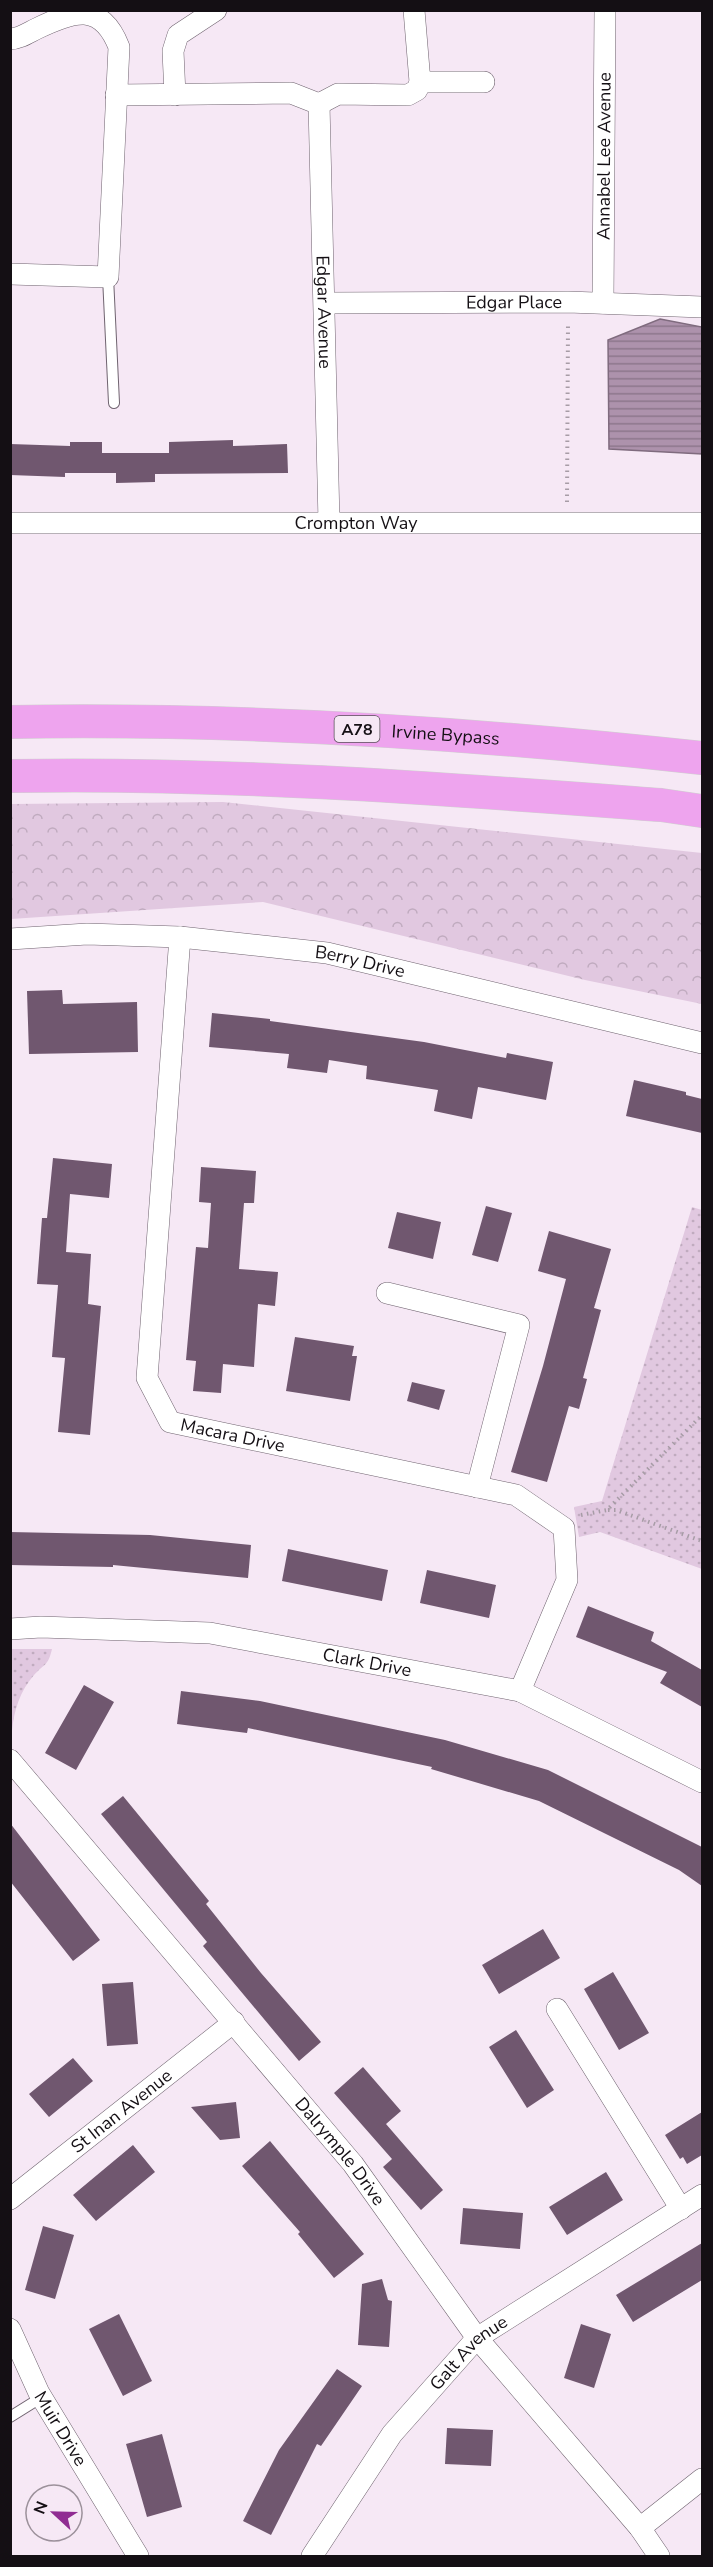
<svg xmlns="http://www.w3.org/2000/svg" width="713" height="2567" font-family="'Nunito Sans',sans-serif">
<style>
.grass{fill:url(#grass-dots)}
.forest{fill:url(#forest-crowns)}
.water{fill:url(#water-rules);stroke:#7f6b7e;stroke-width:1.5}
.building{fill:#70576f}
.lines{fill:none;stroke-linecap:round;stroke-linejoin:round}
.lane-casing{stroke:#6f636f;stroke-width:12}
.street-casing{stroke:#6f636f;stroke-width:22}
.highway-casing{stroke:#d0cfd0;stroke-width:34}
.path{stroke:#a79ca6;stroke-width:4;stroke-dasharray:1.5 4.5;stroke-linecap:butt}
.lane{stroke:#fff;stroke-width:10}
.street{stroke:#fff;stroke-width:21}
.highway{stroke:#eea4ee;stroke-width:33}
.labels{text-anchor:middle;stroke-width:6;stroke-linejoin:round;paint-order:stroke}
.shield{fill:#f6e8f5;stroke:#585058;stroke-width:1.5}
.shield-label{font-size:16px;font-weight:bold;fill:#140f14}
.street-label{font-size:18px;fill:#140f14;stroke:#f6e8f5}
</style>
<defs>
<pattern id="grass-dots" width="8" height="8" patternUnits="userSpaceOnUse" patternTransform="scale(1.5)"><rect width="8" height="8" fill="#e1c8e0"/><path d="M2 2h.1M6 6h.1" fill="none" stroke="#c0abbf" stroke-width="1.8" stroke-linecap="round"/></pattern>
<pattern id="forest-crowns" width="20" height="18" patternUnits="userSpaceOnUse" patternTransform="scale(1.5)"><rect width="20" height="18" fill="#e1c8e0"/><path d="M2 6a3 3 0 1 1 6 0M12 15a3 3 0 1 1 6 0" fill="none" stroke="#c0abbf"/></pattern>
<pattern id="water-rules" width="6" height="5" patternUnits="userSpaceOnUse" patternTransform="scale(1.5)"><rect width="6" height="5" fill="#ad92ac"/><path d="M0 2.5h6" fill="none" stroke="#8c768b"/></pattern>
</defs>
<rect width="100%" height="100%" fill="#f6e8f5"/>
<!-- grass -->
<path class="grass" d="M692,1207L702,1210V1569L600,1532L579,1537L574,1507L602,1501Z
M11,1649H52C48,1666 45,1663 34,1675C20,1691 14,1710 12,1731Z"/>
<!-- forest -->
<path class="forest" d="M223,802L702,853V1004L585,980L263,902L11,919V804Z"/>
<!-- water -->
<path class="water" d="M660,319L702,327V454L609,449L608,340Z"/>
<!-- building -->
<path class="building" d="M233,440V446L287,444L288,473L155,474V482L116,483V473H65V477L10,475V444L70,446V442H102V453H169V442Z
M62,990L63,1004L137,1002L138,1052L29,1054L27,991Z
M212,1013L270,1019V1021L424,1042L506,1058L507,1053L553,1062L546,1100L478,1087L472,1119L434,1111L438,1090L366,1079L367,1066L329,1060L327,1073L287,1068L289,1054L209,1047Z
M634,1080L686,1092V1095L702,1099V1133L626,1116Z
M53,1158L112,1164L109,1198L70,1194L66,1252L91,1254L88,1304L101,1306L90,1435L58,1432L65,1358L52,1357L58,1285L37,1284L42,1218H47Z
M201,1167L256,1171L254,1203H244L239,1269L278,1272L275,1306L258,1304L254,1367L223,1364L221,1393L193,1391L196,1361L186,1360L196,1247L208,1248L211,1203L199,1202Z
M486,1206L512,1213L498,1262L472,1255Z
M397,1212L441,1222L433,1259L388,1248Z
M549,1231L611,1249L594,1308L601,1310L583,1378L587,1379L579,1409L569,1406L547,1482L511,1472L543,1366L566,1279L538,1271Z
M295,1337L354,1346L352,1356H357L350,1401L286,1391Z
M412,1382L445,1390L439,1410L407,1401Z
M10,1532L150,1535L251,1545L248,1578L113,1565V1567L10,1565Z
M288,1549L388,1570L382,1601L282,1581Z
M427,1570L496,1585L489,1618L420,1603Z
M588,1606L654,1632L651,1641L702,1670V1707L660,1683L667,1672L576,1637Z
M84,1685L114,1702L76,1770L45,1753Z
M181,1691L260,1701L445,1740L548,1770L702,1847V1886L679,1870L539,1801L431,1769L432,1767L248,1728L247,1733L177,1724Z
M123,1796L209,1901L206,1904L261,1973L321,2042L299,2061L203,1946L207,1942L101,1814Z
M10,1823L100,1940L73,1961L10,1881Z
M543,1929L560,1958L499,1994L482,1965Z
M613,1972L649,2033L619,2050L584,1989Z
M133,1982L138,2044L107,2046L102,1984Z
M516,2030L554,2090L527,2108L489,2047Z
M73,2058L93,2081L49,2117L29,2094Z
M363,2067L401,2111L386,2124L443,2190L421,2210L383,2167L392,2159L334,2093Z
M236,2102L240,2138L220,2140L191,2107Z
M702,2112V2155L687,2164L683,2157L680,2159L665,2135Z
M270,2141L364,2254L334,2278L298,2234L300,2232L242,2166Z
M133,2145L155,2172L96,2221L73,2195Z
M606,2172L623,2200L567,2235L549,2207Z
M463,2208L523,2213L520,2249L460,2244Z
M43,2226L74,2235L55,2299L25,2290Z
M702,2243V2280L633,2322L616,2295Z
M382,2279L388,2300L392,2301L389,2347L358,2345L362,2284Z
M119,2314L152,2381L123,2396L89,2329Z
M581,2324L611,2334L594,2388L564,2378Z
M337,2369L362,2386L321,2446L317,2444L271,2535L243,2521L279,2450Z
M447,2428L493,2430L491,2466L445,2464Z
M162,2434L182,2507L147,2517L126,2444Z"/>
<g class="lines">
<defs>
<path id="lane" d="M108,277L114,403
M10,2417L42,2397"/>
<g id="street">
<path d="M10,39C19,39 28,33 36,29C73,11 101,1 119,47L108,277L10,274"/>
<path d="M420,82H484"/>
<path d="M116,95L291,93L319,104L338,94L408,95L417,90L420,82L414,10"/>
<path d="M175,95L173,51L178,35L216,10"/>
<path id="s1" d="M319,104L329,522"/>
<path id="s2" d="M325,303L568,302L702,307"/>
<path id="s3" d="M603,303L605,10"/>
<path id="s4" d="M10,523H702"/>
<path id="s5" d="M180,937L147,1378L170,1422L516,1495L564,1528L567,1580L520,1691"/>
<path id="s6" d="M10,939L87,934L180,937L327,953L702,1043"/>
<path d="M387,1293L519,1325L477,1487"/>
<path id="s7" d="M10,1629L41,1627L210,1633L520,1691L702,1782"/>
<path id="s8" d="M10,1760L353,2164L477,2338L640,2528L659,2556"/>
<path d="M557,2009L681,2209"/>
<path id="s9" d="M10,2199L234,2022"/>
<path id="s10" d="M10,2329L39,2393L138,2556"/>
<path d="M640,2528L702,2479"/>
<path id="s11" d="M312,2556L392,2434L477,2338L702,2195"/>
</g>
<g id="highway">
<path id="s12" d="M10,722C241,718 473,733 702,758"/>
<path d="M10,776C228,772 445,789 661,805L702,811"/>
</g>
</defs>
<!-- lane casing -->
<use href="#lane" class="lane-casing"/>
<!-- street casing -->
<use href="#street" class="street-casing"/>
<!-- highway casing -->
<use href="#highway" class="highway-casing"/>
<!-- path -->
<path class="path" d="M567,502L568,324
M608,1510H616L702,1541
M581,1515L607,1510L702,1415"/>
<!-- lane -->
<use href="#lane" class="lane"/>
<!-- street -->
<use href="#street" class="street"/>
<!-- highway -->
<use href="#highway" class="highway"/>
</g>
<g class="labels">
<!-- shield labels -->
<rect class="shield" x="334.5" y="716" width="45" height="26" rx="4.5"/>
<g class="shield-label">
<text x="357" y="735">A78</text>
</g>
<!-- street labels -->
<g class="street-label">
<text dy="6" stroke="none"><textPath href="#s3" startOffset="147">Annabel Lee Avenue</textPath></text>
<text dy="6" stroke="none"><textPath href="#s2" startOffset="189">Edgar Place</textPath></text>
<text dy="6" stroke="none"><textPath href="#s1" startOffset="208">Edgar Avenue</textPath></text>
<text dy="6" stroke="none"><textPath href="#s4" startOffset="346">Crompton Way</textPath></text>
<text dy="6" stroke="none"><textPath href="#s12" startOffset="436">Irvine Bypass</textPath></text>
<text dy="6" stroke="none"><textPath href="#s6" startOffset="352">Berry Drive</textPath></text>
<text dy="6" stroke="none"><textPath href="#s5" startOffset="556">Macara Drive</textPath></text>
<text dy="6" stroke="none"><textPath href="#s7" startOffset="360">Clark Drive</textPath></text>
<text dy="6" stroke="none"><textPath href="#s9" startOffset="142">St Inan Avenue</textPath></text>
<text dy="6" stroke="none"><textPath href="#s8" startOffset="512">Dalrymple Drive</textPath></text>
<text dy="6" stroke="none"><textPath href="#s11" startOffset="258">Galt Avenue</textPath></text>
<text dy="6" stroke="none"><textPath href="#s10" startOffset="112">Muir Drive</textPath></text>
</g>
</g>
<!-- border -->
<rect width="713" height="2567" fill="none" stroke="#140f14" stroke-width="24"/>
<!-- north arrow -->
<g transform="translate(54 2513) rotate(292)"><circle r="28" fill="#f6e8f5" stroke="#9c919b" stroke-width="1.5"/>
<path d="M0-4.5L10 22L0 15L-10 22Z" fill="#902c92"/>
<text y="-9" font-size="16" font-weight="bold" text-anchor="middle" fill="#140f14">N</text>
</g>
</svg>
